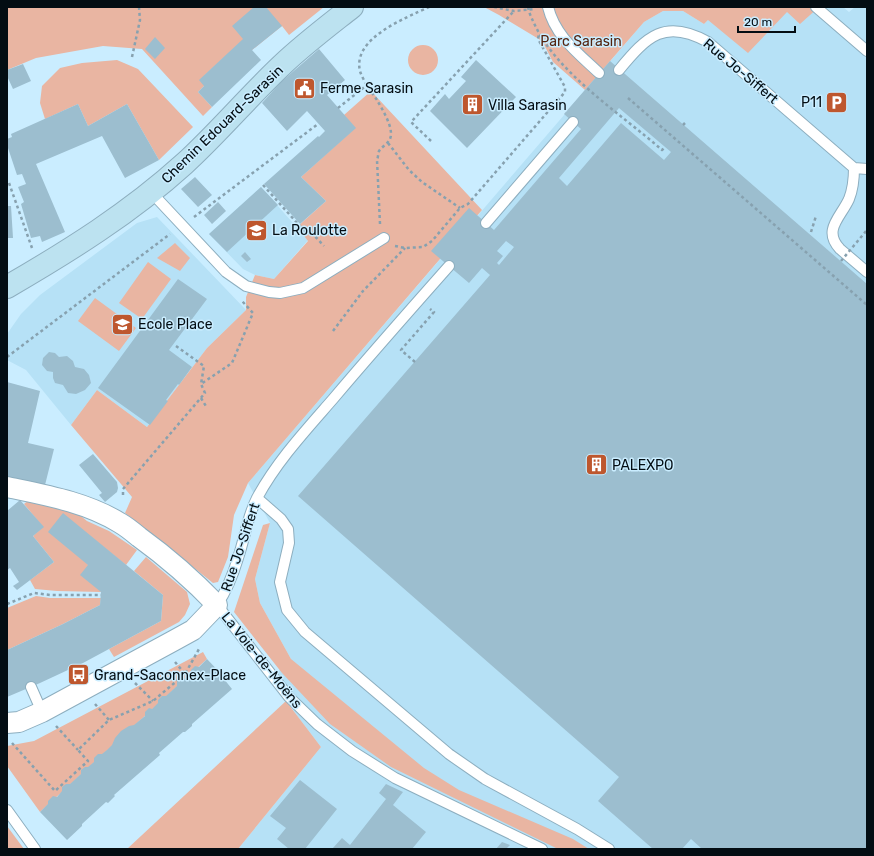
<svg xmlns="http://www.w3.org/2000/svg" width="874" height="856" font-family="Rubik,sans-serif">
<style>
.built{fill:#b6e1f6}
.green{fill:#e9b5a2}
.building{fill:#9cbecf;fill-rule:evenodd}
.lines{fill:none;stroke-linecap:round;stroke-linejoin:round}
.lane-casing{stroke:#8daebf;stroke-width:12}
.street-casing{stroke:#8daebf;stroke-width:22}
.secondary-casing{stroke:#8daebf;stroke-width:24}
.path{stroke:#87a1af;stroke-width:2.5;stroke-dasharray:3 3;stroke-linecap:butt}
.lane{stroke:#fff;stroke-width:10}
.street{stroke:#fff;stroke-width:20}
.secondary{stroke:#bce2f0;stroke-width:22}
.path-bridge{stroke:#87a1af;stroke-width:2.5;stroke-dasharray:3 3;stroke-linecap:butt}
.labels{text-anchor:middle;stroke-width:3;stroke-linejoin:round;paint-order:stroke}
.park-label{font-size:14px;fill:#54230f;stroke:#caedff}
.street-label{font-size:14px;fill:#030d13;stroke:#caedff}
.poi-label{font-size:14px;fill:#030d13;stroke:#caedff;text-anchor:start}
</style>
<rect width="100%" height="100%" fill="#caedff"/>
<!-- built -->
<path class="built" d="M819,7H843L849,12L855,7H867V849H238L321,747L286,701L269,680L291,659L260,603L255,579L270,523L248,483L644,22L663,11H683L704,24L708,20Z
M261,187L308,240L274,279L255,275L243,269L209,234Z
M157,217L246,310L207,348L147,427L97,390L71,425L26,370L7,360V334L21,314L40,295L137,223Z"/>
<!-- green -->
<path class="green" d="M7,7H324L289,35L282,26L252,50L243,40L205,75L204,86L198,92L212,107L203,116L142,49L103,46L36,58L7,70Z
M484,7H819L800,24L787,12L748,53L708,20L704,24L683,11H663L644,22L585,90L553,62L542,41L499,15Z
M408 60a15 15 0 1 1 30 0a15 15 0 1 1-30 0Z
M117,60L138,69L193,127L159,160L127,104L88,126L78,104L45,119L40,103L42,86L60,68L82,63Z
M371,91L482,210L248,483L234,515L228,557L218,582L213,583L125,513L132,497L71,425L97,390L147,427L207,348L246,310V297L255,275L274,279L308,241L297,227L326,201L301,177L355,128L344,115Z
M175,243L190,258L180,271L157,258Z
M148,262L171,279L142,319L119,303Z
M95,298L136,328L119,351L78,321Z
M29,500L76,512L87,521L109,531L137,550L126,565L81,529L88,565L101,592L57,591L35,589L30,580L54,562L33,536L43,527L24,504Z
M270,523L255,579L260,603L291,659L424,768L459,790L573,839L589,849H558L391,767L330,724L282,673L234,612L263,525Z
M146,557L187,592L190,604L185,615L179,622L114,657L109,649L161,621L163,595L134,571Z
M36,596L50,598H101L100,605L63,624L7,650V608Z
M203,652L207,659L40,812L7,766V746L34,741Z
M286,701L321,747L238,849H127Z
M7,826L24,849H7Z"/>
<!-- building -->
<path class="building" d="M254,7H266L282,26L252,50L261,60L212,107L198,92L204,86L199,80L243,39L232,26Z
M155,37L165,48L155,59L145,49Z
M319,49L345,80L327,95L356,128L301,177L326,201L300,224L264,184L318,136L319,137L325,131L307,111L287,131L262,103L281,82Z
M476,60L516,97L467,148L430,111L445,94L449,99L466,81L461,77Z
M610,61L867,284V849H702L691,839L682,849H653L598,801L619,777L298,496L490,275L482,268L469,283L431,251L469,208L494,230L581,129L564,114ZM619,108L671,152L664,160L621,123L567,186L559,178ZM506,241L514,247L499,265L497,263L503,256L497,251Z
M23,64L31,81L13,89L7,76V70Z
M78,104L88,126L127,104L159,160L125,178L102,136L36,164L65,232L42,242L40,236L31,238L21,204L24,202L18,187L26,184L22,174L17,175L7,145V139L12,137L11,134Z
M195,177L212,195L198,207L181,189Z
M261,187L278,205L227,252L209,234Z
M218,202L226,211L212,224L204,215Z
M7,206H11L13,238H7Z
M245,252L251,259L247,262L241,256Z
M178,279L207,299L169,350L192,367L179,385L178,384L166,400L168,401L150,425L98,388Z
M49,352L55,353L59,357L67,356L73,361L75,367L84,369L89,375L91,383L85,390L76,394L68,393L63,385L55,383L53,378V372L47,371L42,365L43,358Z
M7,382L40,391L28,443L54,449L45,485L18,479L17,480L7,478Z
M93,454L117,482L118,488L117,492L105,502L99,495L102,493L79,465Z
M20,500L44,527L33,536L54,562L17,590L13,586L19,582L10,568L7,570V511Z
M63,513L163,595L161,621L83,663L40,683L7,697V650L63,624L100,605L101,592L80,575L88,565L48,532Z
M207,659L225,678L224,679L232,689L192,724V726L185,732H183L159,753L160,755L114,795L115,796L108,803L106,802L82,824V826L67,840L40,812L48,804V801L53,796L57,797L62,791V787L66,784H70L81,774V770L85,767H88L94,762V758L98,754H102L107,750L112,745L115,738L121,731L129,726L134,725L145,716V712L149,708L152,709L158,703V700L162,696H166L177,686V682L181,679H184L191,674V670L195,666L199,667Z
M300,780L337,809L305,849H289L277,839L286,828L270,816Z
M386,784L403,792L393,805L426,832L412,849H332L342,838L350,845L386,799L379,793Z
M502,842L510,845L506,849H496Z"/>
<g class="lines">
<defs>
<path id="lane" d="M548,7C555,36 578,53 599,73
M816,7L867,51
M619,70C647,36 665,18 708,42L854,168
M854,168C854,179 853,189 849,199C841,217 822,230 840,249L867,272
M854,168L867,169
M151,192L226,272L246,286L269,292L280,293L303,288L384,238
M486,223L573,122
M449,266C410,310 371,354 333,399C306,430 277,461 257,498C247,517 245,538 238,558C233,575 227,590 217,605L289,697L317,724L352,751L395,778L542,849
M257,498L281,519L288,529L289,543L280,582L287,610L305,632L449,754L485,779L577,829L609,849
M31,687L42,712
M7,810L35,849"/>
<path id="street" d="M7,487C45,495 86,502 120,523C127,527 133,532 139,537C168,558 193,580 217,605L193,630L173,641L42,712L19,722L7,723"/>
<path id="secondary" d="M7,287C69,251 130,213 184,164C218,133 248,97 282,65C304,44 328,26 352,7"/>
</defs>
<!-- lane casing -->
<use href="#lane" class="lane-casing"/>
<!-- street casing -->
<use href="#street" class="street-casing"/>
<!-- secondary casing -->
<use href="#secondary" class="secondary-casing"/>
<!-- path -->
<path class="path" d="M494,7L514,11L535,9
M528,7C529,12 531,17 533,21C555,72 620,113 662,150L665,147
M132,57L140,20L139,7
M628,98L867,305
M338,108L367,85
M683,125L685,123
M431,141L411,122L514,11
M388,143L409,170L422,182L460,208
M9,183L32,248
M263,185L307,234L310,231L324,246
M194,217L318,124
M380,224L377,160C378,158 378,154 379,151C383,145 391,143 391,134C391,123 382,109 377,100C371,91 363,81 360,71C352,38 406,18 429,7
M811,232L816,216
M395,246L405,248L423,247L432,241L460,208L468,204L565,92V87L538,39L539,34
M333,331L363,291L405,248
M176,346L204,366L201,384
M7,357L170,234
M415,362L401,350L434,312L430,309
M201,398L207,408
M123,495V489L205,393L201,384L232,363L253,313L242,301
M7,604L34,593L50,595H101
M175,662L185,674
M135,683L153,701
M95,704L109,720
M56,726L78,750
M12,743L55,791L88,761L78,750L109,720L153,701L185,674L199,649"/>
<!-- lane -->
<use href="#lane" class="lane"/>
<!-- street -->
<use href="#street" class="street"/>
<!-- secondary -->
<use href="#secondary" class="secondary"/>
<!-- path-bridge -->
<path class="path-bridge" d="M841,261L867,230"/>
</g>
<!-- icons -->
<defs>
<symbol id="civic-square" viewBox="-11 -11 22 22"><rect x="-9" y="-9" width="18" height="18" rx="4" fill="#be572e" stroke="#caedff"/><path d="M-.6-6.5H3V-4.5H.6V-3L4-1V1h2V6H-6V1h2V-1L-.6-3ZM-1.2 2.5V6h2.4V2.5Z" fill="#fff"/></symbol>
<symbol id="parking-square" viewBox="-11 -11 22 22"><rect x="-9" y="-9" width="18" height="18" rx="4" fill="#be572e" stroke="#caedff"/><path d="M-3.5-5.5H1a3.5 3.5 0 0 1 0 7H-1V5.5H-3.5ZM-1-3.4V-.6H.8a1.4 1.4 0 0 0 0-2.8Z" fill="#fff"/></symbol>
<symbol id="building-square" viewBox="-11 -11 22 22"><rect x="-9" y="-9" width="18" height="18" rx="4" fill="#be572e" stroke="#caedff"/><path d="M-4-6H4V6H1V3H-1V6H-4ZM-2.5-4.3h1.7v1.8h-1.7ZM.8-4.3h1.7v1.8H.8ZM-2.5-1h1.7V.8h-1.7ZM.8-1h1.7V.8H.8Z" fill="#fff"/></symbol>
<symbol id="school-square" viewBox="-11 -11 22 22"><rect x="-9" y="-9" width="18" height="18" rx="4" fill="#be572e" stroke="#caedff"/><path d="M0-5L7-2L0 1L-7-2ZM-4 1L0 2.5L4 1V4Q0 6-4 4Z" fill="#fff"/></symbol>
<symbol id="bus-square" viewBox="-11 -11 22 22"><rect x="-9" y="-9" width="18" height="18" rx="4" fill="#be572e" stroke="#caedff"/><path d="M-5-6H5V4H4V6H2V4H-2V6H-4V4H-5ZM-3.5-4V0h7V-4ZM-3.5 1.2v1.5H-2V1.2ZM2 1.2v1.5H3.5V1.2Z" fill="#fff"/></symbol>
</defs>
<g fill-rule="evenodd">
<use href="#civic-square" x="292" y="76" width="25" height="25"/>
<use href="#parking-square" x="824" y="90" width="25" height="25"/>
<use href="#building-square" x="460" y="92" width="25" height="25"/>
<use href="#school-square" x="244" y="218" width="25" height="25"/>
<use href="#school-square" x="110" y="312" width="25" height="25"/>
<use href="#building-square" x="584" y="452" width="25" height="25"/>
<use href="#bus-square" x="66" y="662" width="25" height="25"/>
</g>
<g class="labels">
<!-- park labels -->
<g class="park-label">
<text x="581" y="46">Parc Sarasin</text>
</g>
<!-- street labels -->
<g class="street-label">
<text transform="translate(741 71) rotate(40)" y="5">Rue Jo-Siffert</text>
<text transform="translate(222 124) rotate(-44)" y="5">Chemin Edouard-Sarasin</text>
<text transform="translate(240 547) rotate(-71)" y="5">Rue Jo-Siffert</text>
<text transform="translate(262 660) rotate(51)" y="5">La Voie-de-Moëns</text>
</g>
<!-- poi labels -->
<g class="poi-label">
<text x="320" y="93">Ferme Sarasin</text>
<text x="822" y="107" text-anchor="end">P11</text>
<text x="488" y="110">Villa Sarasin</text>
<text x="272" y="235">La Roulotte</text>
<text x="138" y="329">Ecole Place</text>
<text x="612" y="470">PALEXPO</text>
<text x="94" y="680">Grand-Saconnex-Place</text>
</g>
</g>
<!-- border -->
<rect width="874" height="856" fill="none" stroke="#030d13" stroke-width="16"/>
<!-- scale -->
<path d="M738 26v6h57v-6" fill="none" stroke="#030d13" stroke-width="2"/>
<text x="744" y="26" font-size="12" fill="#030d13" stroke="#caedff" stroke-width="3" paint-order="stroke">20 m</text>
</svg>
